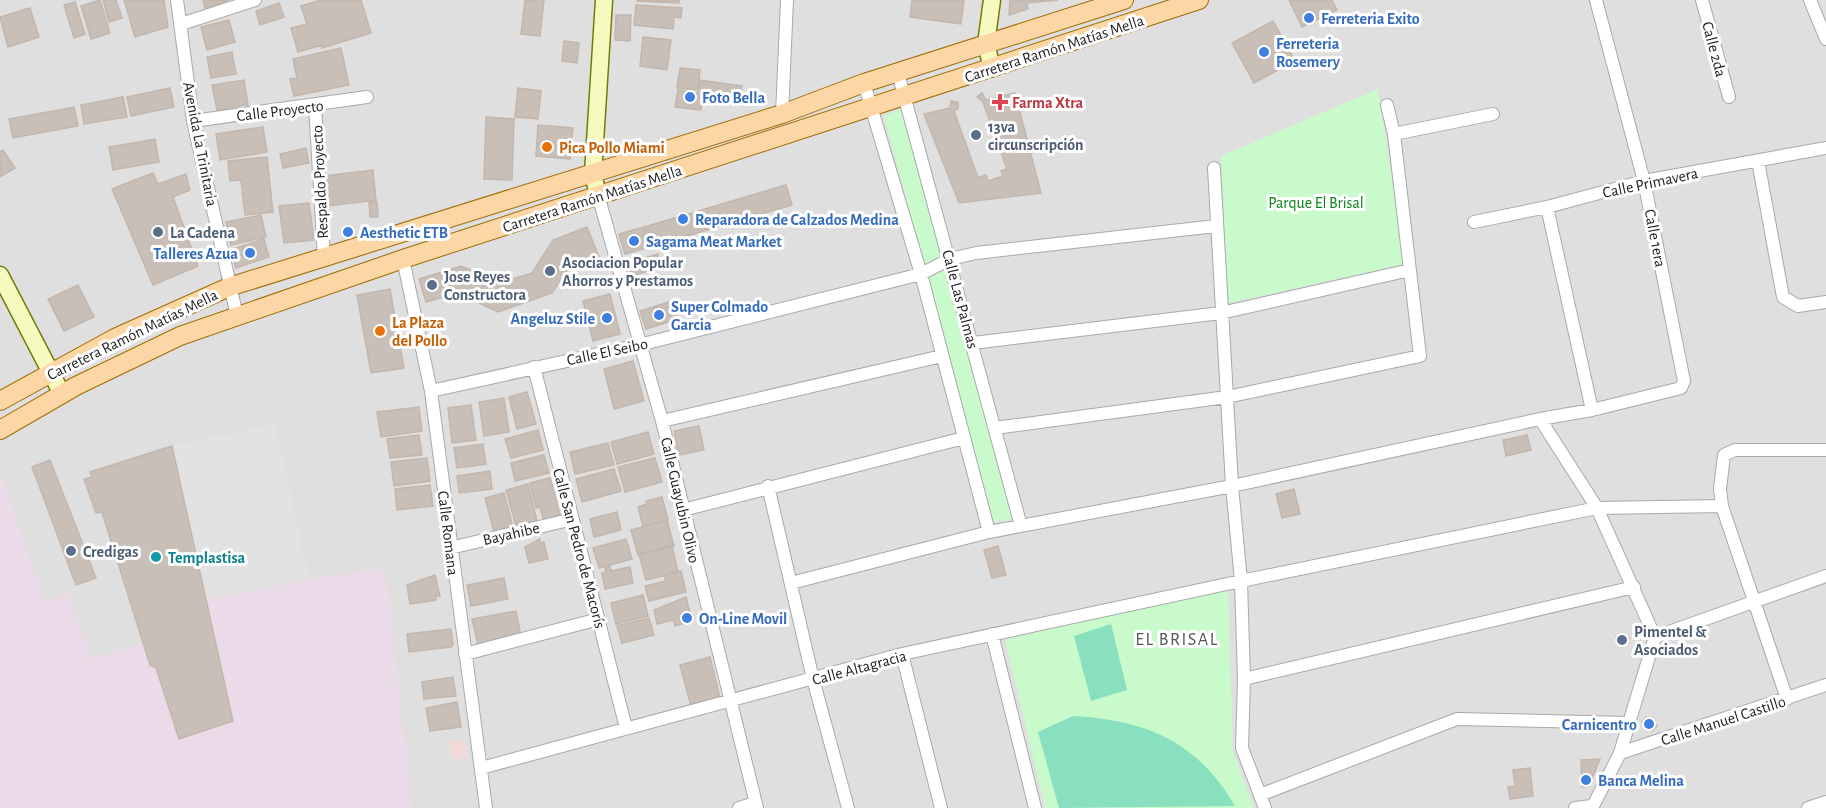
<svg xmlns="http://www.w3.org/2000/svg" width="1826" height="808" font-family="'Alegreya Sans',sans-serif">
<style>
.residential{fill:#e0dfdf}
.commercial{fill:#f2dad9}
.industrial{fill:#ebdbe8}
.park{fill:#c8facc}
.pitch{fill:#88e0be}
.parking{fill:#e2e2e2}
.building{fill:#c7bfb8;stroke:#c4b6ab;stroke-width:1.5}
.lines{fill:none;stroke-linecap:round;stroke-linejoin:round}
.street-casing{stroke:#a9a9a9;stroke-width:14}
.secondary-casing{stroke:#707d05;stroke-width:19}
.primary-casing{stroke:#a06b00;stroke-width:20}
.street{stroke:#fff;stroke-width:12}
.secondary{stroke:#f7fabf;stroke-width:16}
.primary{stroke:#fcd6a4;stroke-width:18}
.shop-dot{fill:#3f7fe0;stroke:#fff;stroke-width:2}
.health-dot{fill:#e0444e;stroke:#fff;stroke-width:2}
.service-dot{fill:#5c6f8a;stroke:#fff;stroke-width:2}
.food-dot{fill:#e8710a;stroke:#fff;stroke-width:2}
.culture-dot{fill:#0f9aa8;stroke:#fff;stroke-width:2}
.labels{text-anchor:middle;stroke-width:6;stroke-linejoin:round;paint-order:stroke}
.shop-label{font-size:16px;font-weight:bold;fill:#366cbe;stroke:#fff;text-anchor:start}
.street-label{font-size:16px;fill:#222;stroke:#fff}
.health-label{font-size:16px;font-weight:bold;fill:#be3a42;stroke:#fff;text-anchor:start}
.service-label{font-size:16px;font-weight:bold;fill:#4e5e75;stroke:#fff;text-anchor:start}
.food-label{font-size:16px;font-weight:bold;fill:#c56008;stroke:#fff;text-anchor:start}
.park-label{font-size:16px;fill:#0c8416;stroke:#fff}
.culture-label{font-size:16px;font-weight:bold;fill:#0d838f;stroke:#fff;text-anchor:start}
.neighbourhood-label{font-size:18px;letter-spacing:1.5px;fill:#555;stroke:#fff}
</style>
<rect width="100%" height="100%" fill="#f2efe9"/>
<!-- residential -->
<path class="residential" d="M0,0H1826V808H0Z"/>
<!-- commercial -->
<path class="commercial" d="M465,740L468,758L452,760L449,742Z"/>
<!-- industrial -->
<path class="industrial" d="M0,473L45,602L68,593L91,659L143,643L150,665L156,668L179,739L233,721L206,600L309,579L385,568L412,808H0Z"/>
<!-- park -->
<path class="park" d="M1378,89L1405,264L1228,303L1221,156Z
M901,109L1012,518L994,522L884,116Z
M1228,589L1233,752L1254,808H1045L1005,639Z"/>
<!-- pitch -->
<path class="pitch" d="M1111,624L1127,690L1091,701L1074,636Z
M1073,716C1146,720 1197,741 1235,806L1059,808L1038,732Z"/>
<!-- parking -->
<path class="parking" d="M275,424L309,579L206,600L172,446Z"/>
<!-- building -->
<path class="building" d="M100,0L110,33L91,39L81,6Z
M103,0H116L122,18L109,22Z
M124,0H164L168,27L135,37Z
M203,0H229L205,8Z
M321,0H361L371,33L322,48V45L298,52L291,28L307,24L301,6Z
M525,0H544L540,36L521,34Z
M637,0H679V3L637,1Z
M912,0H964L961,24L910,17Z
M1010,0H1058L1027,3L1028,9L1009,15Z
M1289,0H1332L1337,10L1302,27Z
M75,2L85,34L74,38L64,5Z
M279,3L284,17L260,25L256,11Z
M636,5L682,8L681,18L674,17L673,29L634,25Z
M30,8L39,37L8,47L0,17Z
M616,15H631L630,41L615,40Z
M229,20L235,42L207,50L201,27Z
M1273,21L1295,61L1254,83L1232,43Z
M643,37L671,40L667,70L640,66Z
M564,41L579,43L577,63L562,61Z
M341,48L349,85L294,96L290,79L297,78L293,59Z
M232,52L236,74L211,78L207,57Z
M680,68L700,70L698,90L677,88Z
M244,80L248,105L217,110L212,85Z
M699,80L742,86L740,100L703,95L701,110L675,107L678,90L698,93Z
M170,88L174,107L131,116L127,97Z
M518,88L541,91L538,119L515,117Z
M982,93L986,100L1015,93L1041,193L959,203L924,114L950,108L951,101L958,102V109L954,111L978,178L986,175L988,181L1003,176L1001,171L1007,169L983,102L977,97Z
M123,97L127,117L84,124L81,105Z
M74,107L78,126L13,138L9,119Z
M486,117L514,119L512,180L484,179Z
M538,125L573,128L570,159L536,156Z
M263,127L267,152L220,160L216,134Z
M155,139L159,162L113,170L109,147Z
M306,148L309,163L283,168L280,154Z
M3,150L15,168L0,177V152Z
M267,157L273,212L245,215L241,180L230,181L228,161Z
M373,170L376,200L328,206L324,176Z
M153,173L158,184L186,174L190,190L173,197L198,266L153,285L112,189Z
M786,185L792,205L650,247L644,227Z
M369,202H377L378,217H370Z
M309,203L314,240L284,243L279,206Z
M261,215L266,237L231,245L226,222Z
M587,227L599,257L568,269L552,293L498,312L458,293L426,302L419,279L461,266L502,282L532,273L553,240Z
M644,227L650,247L625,254L619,234Z
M264,239L269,257L236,268L230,250Z
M658,254L662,267L632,276L627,263Z
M78,285L94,317L64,331L48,299Z
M390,289L404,368L371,373L357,295Z
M610,294L620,334L593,341L583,301Z
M672,301L678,319L646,329L640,311Z
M633,361L644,401L614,409L604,369Z
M527,392L536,424L517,429L509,397Z
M504,398L509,432L484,436L479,402Z
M471,405L476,440L452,443L448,408Z
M419,407L422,431L381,437L377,412Z
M699,426L704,450L679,455L674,431Z
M538,430L543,450L511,458L505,439Z
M648,432L654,454L617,464L611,442Z
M419,435L422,455L390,458L387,439Z
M1527,435L1531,450L1506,456L1503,440Z
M608,443L614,465L575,474L570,452Z
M483,444L486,464L457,468L454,448Z
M172,446L233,721L179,739L156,668L150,665L102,512L96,513L84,479L92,477L90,472Z
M544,455L549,473L515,481L511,463Z
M427,458L430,481L394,486L391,462Z
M655,458L662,482L625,492L618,467Z
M50,460L96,578L76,585L32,467Z
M614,469L621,491L582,502L576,479Z
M490,471L492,489L459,493L457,476Z
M550,478L561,518L544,522L540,507L536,508L530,483Z
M528,484L537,521L516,526L506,490Z
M430,485L433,506L397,510L395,489Z
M1294,489L1300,514L1282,518L1276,494Z
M504,493L513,527L494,532L485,498Z
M662,497L668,520L643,527L638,507L647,504L646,501Z
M617,512L621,530L594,537L590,519Z
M667,520L674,546L638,555L631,530Z
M540,539V543L544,542L548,559L529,563L525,547Z
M626,539L632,559L599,568L593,548Z
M672,546L678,572L646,580L639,554Z
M998,546L1006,575L992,578L984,550Z
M610,565L611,571L630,567L633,583L605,589L602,573L606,572L605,566Z
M681,571L686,592L649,601L645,586L666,581L664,575Z
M435,575L440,596H436V600L410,604L407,585Z
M504,578L508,599L471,606L467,585Z
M643,595L648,616L616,624L611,603Z
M686,597L692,621L675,626L673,620L657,624L654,610Z
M516,611L521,637L478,645L472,619Z
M649,618L654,635L622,643L617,626Z
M451,629L453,645L451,647L409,652L407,634Z
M1616,637L1629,638L1628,643L1616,642Z
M710,657L720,698L691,706L680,665Z
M453,677L456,696L424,699L422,682Z
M457,702L461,727L430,731L426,708Z
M1646,717L1657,726L1652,731L1642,722Z
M1600,759L1589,786L1582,787L1581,760Z
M1530,768L1533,796L1510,799L1508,787L1515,786L1513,770Z"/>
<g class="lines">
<defs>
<path id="street" d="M177,0L193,121L237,316
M1702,0L1729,97
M1810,0L1826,39
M181,24L255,0
M898,73L1021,526
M864,83L921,274L989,532
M315,105L324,258
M782,114L787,0
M193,121L367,97
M1394,134L1493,114
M1758,161L1783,297L1798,306L1826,302
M1214,168L1232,486L1241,581L1597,508L1722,506
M598,195L662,421L757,808
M1547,207L1592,410
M1474,222L1547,207L1644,181L1826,148
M403,259L431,391L486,808
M973,343L1221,313L1410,270
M534,367L626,728
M431,391L639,345L921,274L950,259L976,253L1216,226
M1540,419L1597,508L1655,637L1620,753L1592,808
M662,421L942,356
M995,428L1227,397L1420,356L1394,134L1387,105
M768,486L813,679L848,808
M683,510L964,438
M450,548L573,519
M791,583L989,532L1232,486L1540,419L1592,410L1681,388L1684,381L1644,181L1596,0
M992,634L1035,808
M1655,637L1826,576
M465,654L599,619
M902,654L941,808
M1244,679L1634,587
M1787,699L1722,506L1720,489L1724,455L1735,450H1826
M1620,753L1826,685
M481,768L902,654L1241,581L1244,679L1242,748L1265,808
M1260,795L1457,719L1628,723
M739,808L755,803
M1575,808L1592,806
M1808,808L1826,802"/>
<path id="secondary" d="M992,68L986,44L992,0
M598,195L593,174L604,0
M0,275L62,394"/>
<path id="primary" d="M0,401L115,338L229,287L782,114L864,83L1124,0
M0,430L76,386L180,336L403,259L1199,0"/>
</defs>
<!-- street casing -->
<use href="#street" class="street-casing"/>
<!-- secondary casing -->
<use href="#secondary" class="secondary-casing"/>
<!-- primary casing -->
<use href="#primary" class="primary-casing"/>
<!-- street -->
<use href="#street" class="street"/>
<!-- secondary -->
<use href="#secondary" class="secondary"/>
<!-- primary -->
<use href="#primary" class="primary"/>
</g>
<!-- markers -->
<g class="shop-dot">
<circle cx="1309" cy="18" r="6"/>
<circle cx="1264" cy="52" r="6"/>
<circle cx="690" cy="97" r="6"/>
<circle cx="683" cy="219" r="6"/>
<circle cx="348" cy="232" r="6"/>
<circle cx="634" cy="241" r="6"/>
<circle cx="250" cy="253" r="6"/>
<circle cx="659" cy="315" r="6"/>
<circle cx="607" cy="318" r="6"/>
<circle cx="687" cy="618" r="6"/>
<circle cx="1649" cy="724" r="6"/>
<circle cx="1586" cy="780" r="6"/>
</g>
<path class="health-dot" d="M997 93h6v6h6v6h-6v6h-6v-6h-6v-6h6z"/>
<g class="service-dot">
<circle cx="976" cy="135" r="6"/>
<circle cx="158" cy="232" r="6"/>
<circle cx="550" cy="271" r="6"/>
<circle cx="432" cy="285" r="6"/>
<circle cx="71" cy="551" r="6"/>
<circle cx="1622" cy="640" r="6"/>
</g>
<g class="food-dot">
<circle cx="547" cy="147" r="6"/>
<circle cx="380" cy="331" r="6"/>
</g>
<circle class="culture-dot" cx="156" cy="557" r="6"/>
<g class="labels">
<!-- shop labels -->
<g class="shop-label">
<text x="1321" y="24">Ferreteria Exito</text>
<text x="1276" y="49">Ferreteria<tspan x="1276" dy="18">Rosemery</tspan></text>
<text x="702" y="103">Foto Bella</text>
<text x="695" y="225">Reparadora de Calzados Medina</text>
<text x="360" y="238">Aesthetic ETB</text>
<text x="646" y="247">Sagama Meat Market</text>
<text x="238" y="259" text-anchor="end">Talleres Azua</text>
<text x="671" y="312">Super Colmado<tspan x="671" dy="18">Garcia</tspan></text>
<text x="595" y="324" text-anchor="end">Angeluz Stile</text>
<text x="699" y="624">On-Line Movil</text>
<text x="1637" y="730" text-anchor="end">Carnicentro</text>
<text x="1598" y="786">Banca Melina</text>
</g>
<!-- street labels -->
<g class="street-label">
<text transform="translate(1054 48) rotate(-18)" y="6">Carretera Ramón Matías Mella</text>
<text transform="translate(1715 49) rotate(75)" y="6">Calle 2da</text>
<text transform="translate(280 110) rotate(-7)" y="6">Calle Proyecto</text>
<text transform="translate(201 144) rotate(79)" y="6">Avenida La Trinitaria</text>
<text transform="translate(319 182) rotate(-93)" y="6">Respaldo Proyecto</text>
<text transform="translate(1650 182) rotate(-12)" y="6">Calle Primavera</text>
<text transform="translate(592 198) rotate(-18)" y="6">Carretera Ramón Matías Mella</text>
<text transform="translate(1656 238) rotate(79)" y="6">Calle 1era</text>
<text transform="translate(961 299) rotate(75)" y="6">Calle Las Palmas</text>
<text transform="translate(132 334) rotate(-26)" y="6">Carretera Ramón Matías Mella</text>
<text transform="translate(607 351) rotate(-12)" y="6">Calle El Seibo</text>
<text transform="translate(681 500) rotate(77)" y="6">Calle Guayubin Olivo</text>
<text transform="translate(449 533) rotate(83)" y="6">Calle Romana</text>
<text transform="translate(511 533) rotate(-13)" y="6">Bayahibe</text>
<text transform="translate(580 548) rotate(75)" y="6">Calle San Pedro de Macorís</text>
<text transform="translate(859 667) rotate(-15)" y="6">Calle Altagracia</text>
<text transform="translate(1723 720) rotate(-18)" y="6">Calle Manuel Castillo</text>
</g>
<!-- health labels -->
<g class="health-label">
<text x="1012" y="108">Farma Xtra</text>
</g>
<!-- service labels -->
<g class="service-label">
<text x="988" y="132">13va<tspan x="988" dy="18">circunscripción</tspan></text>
<text x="170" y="238">La Cadena</text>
<text x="562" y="268">Asociacion Popular<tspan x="562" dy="18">Ahorros y Prestamos</tspan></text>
<text x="444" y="282">Jose Reyes<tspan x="444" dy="18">Constructora</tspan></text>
<text x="83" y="557">Credigas</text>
<text x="1634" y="637">Pimentel &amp;<tspan x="1634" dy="18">Asociados</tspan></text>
</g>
<!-- food labels -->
<g class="food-label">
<text x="559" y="153">Pica Pollo Miami</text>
<text x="392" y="328">La Plaza<tspan x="392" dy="18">del Pollo</tspan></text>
</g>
<!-- park labels -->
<g class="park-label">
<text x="1316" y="208">Parque El Brisal</text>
</g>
<!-- culture labels -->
<g class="culture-label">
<text x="168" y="563">Templastisa</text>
</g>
<!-- neighbourhood labels -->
<g class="neighbourhood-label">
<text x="1177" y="645">EL BRISAL</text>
</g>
</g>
</svg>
